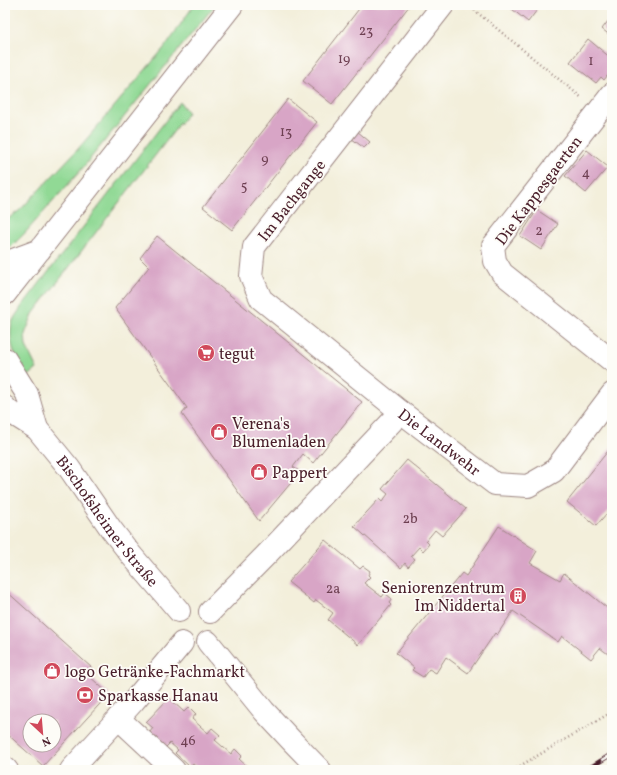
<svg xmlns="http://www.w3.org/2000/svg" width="617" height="775" font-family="Vollkorn,serif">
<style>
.green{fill:#91d995;stroke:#6e7c60}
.building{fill:#d8a5c6;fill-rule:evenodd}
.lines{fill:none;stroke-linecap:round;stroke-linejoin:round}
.street-casing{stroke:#9e8783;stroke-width:24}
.secondary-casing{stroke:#9e8783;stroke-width:24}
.path{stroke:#9e8783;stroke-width:2.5;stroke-dasharray:1 3;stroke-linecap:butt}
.street{stroke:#fff;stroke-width:22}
.secondary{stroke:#fff;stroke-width:22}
.rail-casing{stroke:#4a1f2b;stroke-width:4.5}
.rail{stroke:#fdfcf7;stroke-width:3;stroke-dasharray:9;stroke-linecap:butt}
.labels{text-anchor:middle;stroke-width:3.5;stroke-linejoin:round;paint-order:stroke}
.number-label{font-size:14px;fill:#6e4052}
.street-label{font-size:16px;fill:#4a1f2b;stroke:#fdfcf7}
.poi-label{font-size:16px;fill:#4a1f2b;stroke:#fdfcf7;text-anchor:start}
</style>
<rect width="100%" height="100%" fill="#fdfcf7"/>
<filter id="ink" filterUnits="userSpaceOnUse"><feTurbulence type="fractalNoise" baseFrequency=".025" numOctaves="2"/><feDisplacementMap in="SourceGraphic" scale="8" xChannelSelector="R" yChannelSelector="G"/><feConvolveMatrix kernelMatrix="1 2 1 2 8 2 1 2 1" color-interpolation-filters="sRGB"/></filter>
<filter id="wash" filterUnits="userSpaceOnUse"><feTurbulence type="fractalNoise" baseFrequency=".012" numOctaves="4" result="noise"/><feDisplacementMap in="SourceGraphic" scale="16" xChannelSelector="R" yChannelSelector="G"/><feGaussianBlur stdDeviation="0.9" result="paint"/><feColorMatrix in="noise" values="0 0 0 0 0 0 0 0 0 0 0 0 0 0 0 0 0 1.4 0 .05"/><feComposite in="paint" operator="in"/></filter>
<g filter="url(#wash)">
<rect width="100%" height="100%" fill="#f3efdb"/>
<!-- green -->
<path class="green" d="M194,5H215L81,170L25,233L5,253V221L20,210L78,149L164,48Z
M180,102L188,113L33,314L25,334L26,346L37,369L27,377C17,360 7,343 12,323C14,317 19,311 22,306Z"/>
<g id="blocks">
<!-- building -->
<path class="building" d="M362,5H410L332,104L303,81Z
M507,5H533L532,6L537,10L528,22Z
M612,16V37L602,29Z
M588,39L612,59V63L608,68L612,70L604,80L601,77L596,83L570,62Z
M288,99L317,122L232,230L203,207Z
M357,131L370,142L364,148L351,138Z
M587,150L608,167L586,193L565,176Z
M537,210L558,224L541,250L520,236Z
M157,236L362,402L313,463L303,454L293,467L300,472L259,521L182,414L187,408L115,308L149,267L140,258Z
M612,446V507L596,526L567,502Z
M407,460L466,509L442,536L435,530L426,541L429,544L423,551L419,547L411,556L415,559L408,567L405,563L401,568L354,526L379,499L382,502L388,494L382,489Z
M499,526L537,551L530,563L560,580L564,573L612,612V657L600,648L591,659L562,636L558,642L513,611L497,635L495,633L468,673L446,657L436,673L429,669L423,677L412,670L414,668L396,653L462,573L466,576Z
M325,540L360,569L363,566L370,571L368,575L370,577L364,583L382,597L385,593L392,599L389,603L391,605L358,645L328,620L333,613L316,600L314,603L288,582Z
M5,590L92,668L87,674L109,694L43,766L5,732ZM30,721H54V745H30Z
M169,698L184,712L189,707L196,714L192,719L208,733L212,728L220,735L215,740L231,754L235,749L242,756L239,759L251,770H200L193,764L190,767L175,753L178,750L170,743L166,747L150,732L153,728L146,722Z"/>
</g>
</g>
<g filter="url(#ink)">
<use href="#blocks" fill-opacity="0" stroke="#9e8783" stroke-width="1"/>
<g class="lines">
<defs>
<g id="street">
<path id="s1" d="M443,5L254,247L251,276L261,299L401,412L495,484L528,486L554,471L612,394"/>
<path d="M612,94L493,246L495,261L502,273L612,361"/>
<path d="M5,359L27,394L37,429"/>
<path id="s2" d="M5,407L7,410L37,429L69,468L111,529L132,556L179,611"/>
<path d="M210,612L268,553L401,412"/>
<path d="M208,642L264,711L291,740L320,770"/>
<path d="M118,718L174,770"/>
<path d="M5,768L7,770"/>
<path d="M71,770L133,702L182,643"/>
</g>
<path id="secondary" d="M5,263L40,250
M5,294L232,5"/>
</defs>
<!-- street casing -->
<use href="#street" class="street-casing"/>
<!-- secondary casing -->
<use href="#secondary" class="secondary-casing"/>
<!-- path -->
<path class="path" d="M468,5L582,98
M513,770L612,712"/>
<!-- street -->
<use href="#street" class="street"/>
<!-- secondary -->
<use href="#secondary" class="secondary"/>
<defs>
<path id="rail" d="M586,770L612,754"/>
</defs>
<!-- rail casing -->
<use href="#rail" class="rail-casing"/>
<!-- rail -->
<use href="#rail" class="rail"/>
</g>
</g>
<!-- icons -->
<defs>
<symbol id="supermarket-disc" viewBox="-11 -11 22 22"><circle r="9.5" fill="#d1495b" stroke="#fdfcf7"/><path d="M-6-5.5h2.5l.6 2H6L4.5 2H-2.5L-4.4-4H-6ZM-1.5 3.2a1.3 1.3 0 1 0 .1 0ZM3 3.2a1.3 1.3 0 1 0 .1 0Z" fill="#fff"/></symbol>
<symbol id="shop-disc" viewBox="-11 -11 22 22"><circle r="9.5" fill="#d1495b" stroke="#fdfcf7"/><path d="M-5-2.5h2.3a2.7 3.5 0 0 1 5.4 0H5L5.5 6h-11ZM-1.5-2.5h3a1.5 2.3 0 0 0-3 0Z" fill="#fff"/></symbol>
<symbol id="building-disc" viewBox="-11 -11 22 22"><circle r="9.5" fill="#d1495b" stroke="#fdfcf7"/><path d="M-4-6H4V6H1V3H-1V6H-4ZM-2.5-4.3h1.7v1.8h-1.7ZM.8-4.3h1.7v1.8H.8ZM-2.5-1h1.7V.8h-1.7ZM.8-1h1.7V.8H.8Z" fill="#fff"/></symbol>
<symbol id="bank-disc" viewBox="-11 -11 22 22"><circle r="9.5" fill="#d1495b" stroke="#fdfcf7"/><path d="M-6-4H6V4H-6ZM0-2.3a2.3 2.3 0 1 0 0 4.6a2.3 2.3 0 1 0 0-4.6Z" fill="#fff"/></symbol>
</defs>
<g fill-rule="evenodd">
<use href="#supermarket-disc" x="196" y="343" width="20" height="20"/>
<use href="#shop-disc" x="209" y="422" width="20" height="20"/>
<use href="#shop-disc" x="249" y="462" width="20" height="20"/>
<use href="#building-disc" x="508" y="586" width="20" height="20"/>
<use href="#shop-disc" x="42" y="661" width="20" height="20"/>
<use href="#bank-disc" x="75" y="685" width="20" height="20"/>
</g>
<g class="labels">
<!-- number labels -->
<g class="number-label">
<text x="366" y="35">23</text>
<text x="344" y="63">19</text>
<text x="591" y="65">1</text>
<text x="286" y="136">13</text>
<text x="265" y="163">9</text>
<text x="586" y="177">4</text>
<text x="244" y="190">5</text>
<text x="539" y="235">2</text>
<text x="410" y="523">2b</text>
<text x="333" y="593">2a</text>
<text x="188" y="745">46</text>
</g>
<!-- street labels -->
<g class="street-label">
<text transform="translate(538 190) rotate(-53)" y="6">Die Kappesgaerten</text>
<text transform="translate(291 200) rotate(-52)" y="6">Im Bachgange</text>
<text dy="6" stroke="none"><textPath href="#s1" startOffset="590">Die Landwehr</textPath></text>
<text dy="6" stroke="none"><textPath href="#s2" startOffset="155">Bischofsheimer Straße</textPath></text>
</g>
<!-- poi labels -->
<g class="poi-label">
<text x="219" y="359">tegut</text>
<text x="232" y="429">Verena's<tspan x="232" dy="18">Blumenladen</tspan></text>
<text x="272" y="478">Pappert</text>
<text x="505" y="593" text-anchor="end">Seniorenzentrum<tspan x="505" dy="18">Im Niddertal</tspan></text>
<text x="65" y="677">logo Getränke-Fachmarkt</text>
<text x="98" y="701">Sparkasse Hanau</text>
</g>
</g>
<!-- margin -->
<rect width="617" height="775" fill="none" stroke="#fdfcf7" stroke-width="20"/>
<!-- north arrow -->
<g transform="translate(42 733) rotate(154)"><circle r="19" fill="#fdfcf7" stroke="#b5a4a5"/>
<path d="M0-3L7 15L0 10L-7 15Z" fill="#d1495b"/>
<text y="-6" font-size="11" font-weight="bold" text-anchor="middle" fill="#4a1f2b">N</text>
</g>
</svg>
